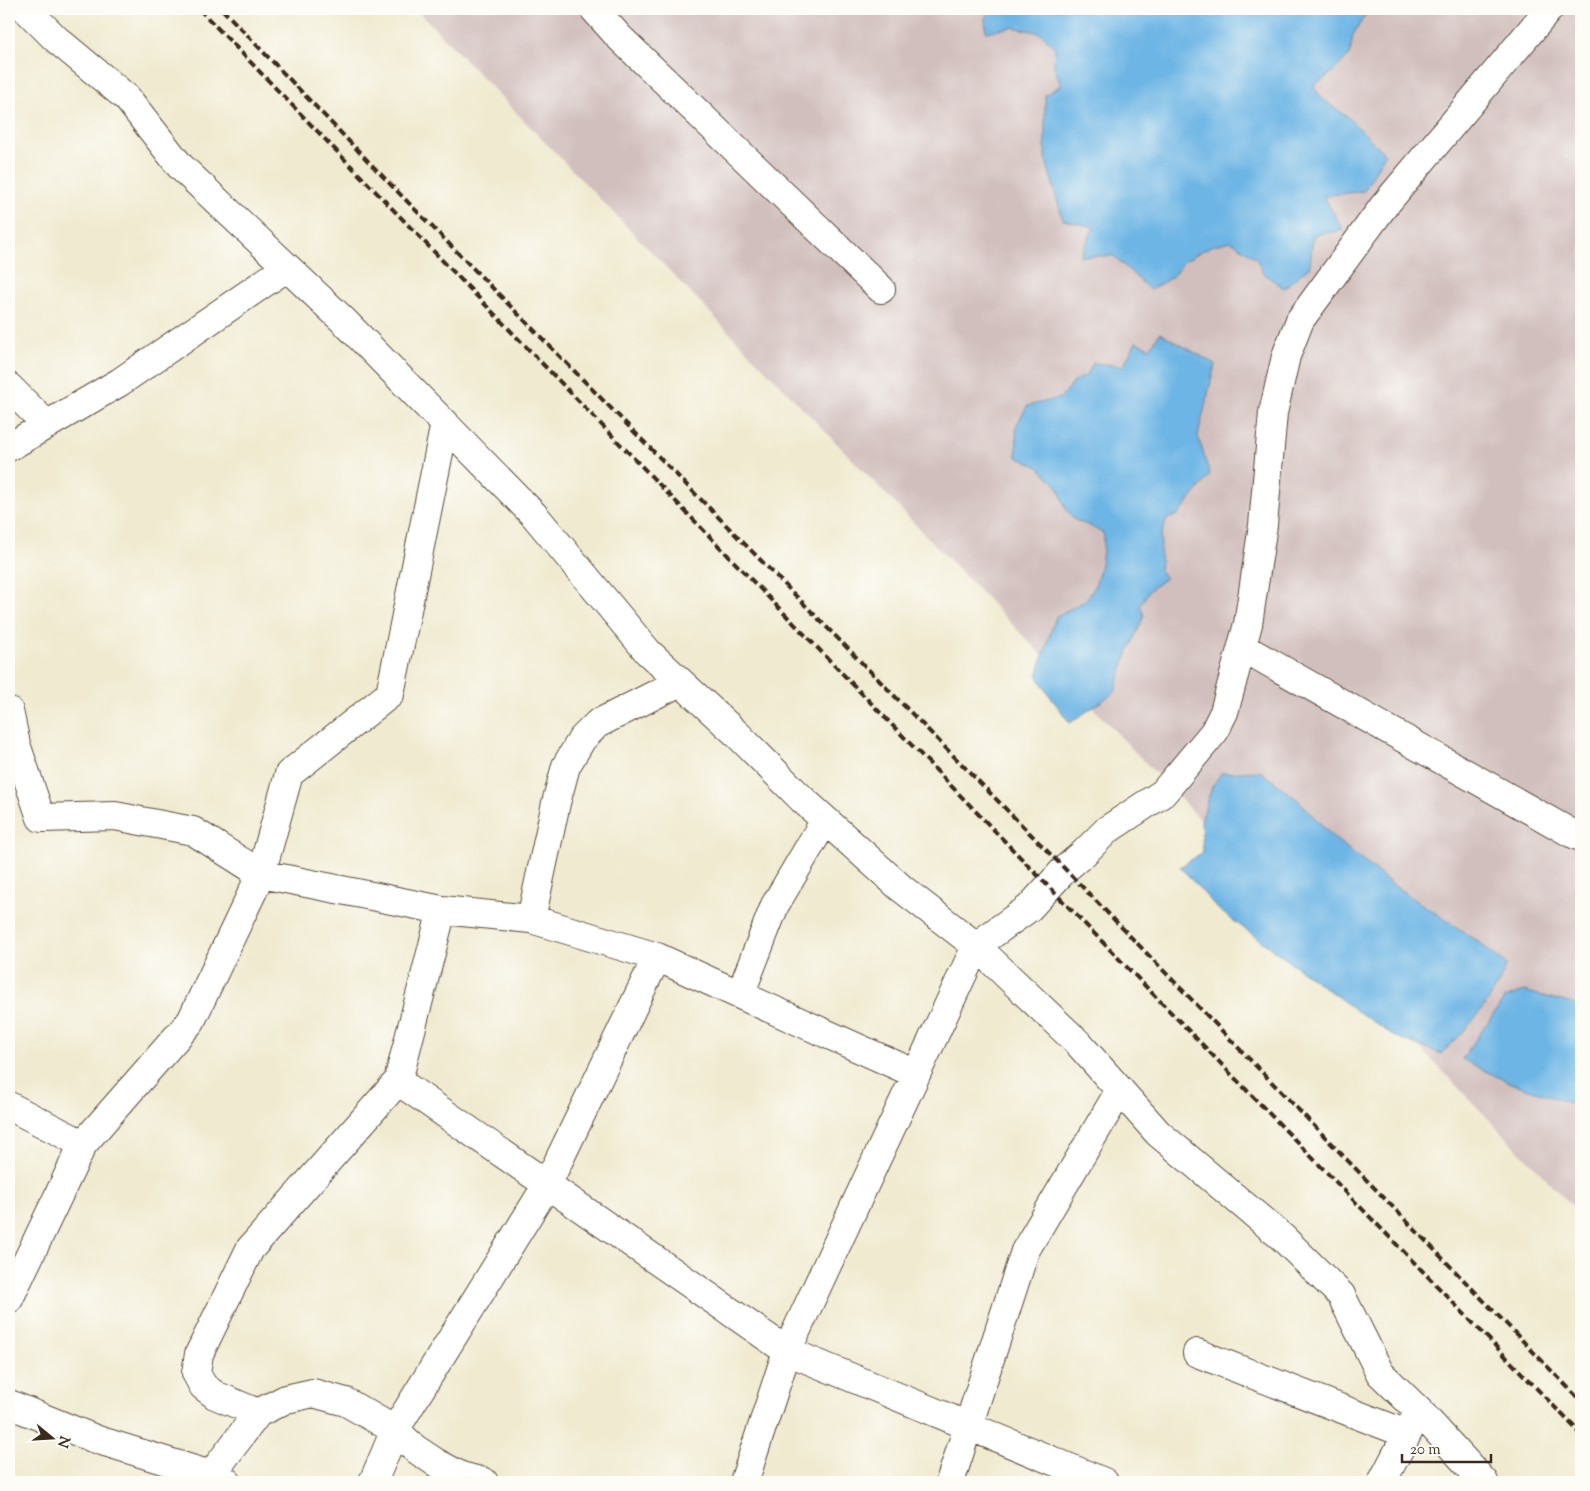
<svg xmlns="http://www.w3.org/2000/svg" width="1590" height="1491" font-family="'Sorts Mill Goudy',serif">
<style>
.industrial{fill:#d1bfbe}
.water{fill:#6db5e5;stroke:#547082}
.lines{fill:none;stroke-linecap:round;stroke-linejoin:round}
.minor-casing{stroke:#564739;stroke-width:30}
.minor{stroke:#fff;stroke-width:28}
.rail{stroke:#3b2a1e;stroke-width:4;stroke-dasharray:8 4;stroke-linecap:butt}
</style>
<rect width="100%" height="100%" fill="#fdfcf7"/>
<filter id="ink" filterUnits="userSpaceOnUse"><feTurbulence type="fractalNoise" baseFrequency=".02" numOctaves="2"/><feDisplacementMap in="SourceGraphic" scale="10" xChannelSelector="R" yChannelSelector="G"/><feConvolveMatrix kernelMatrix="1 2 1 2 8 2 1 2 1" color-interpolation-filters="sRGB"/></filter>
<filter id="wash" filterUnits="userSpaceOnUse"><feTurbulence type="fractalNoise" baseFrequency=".0096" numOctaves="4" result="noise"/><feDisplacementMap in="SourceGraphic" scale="20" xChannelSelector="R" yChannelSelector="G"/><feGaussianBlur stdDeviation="1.12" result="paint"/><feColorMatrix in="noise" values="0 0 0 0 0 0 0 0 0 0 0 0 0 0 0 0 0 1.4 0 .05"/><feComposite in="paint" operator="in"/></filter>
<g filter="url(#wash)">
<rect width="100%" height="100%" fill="#f0ead0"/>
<!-- industrial -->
<path class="industrial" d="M416,9H1581V1215L1092,707Z"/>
<!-- water -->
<path class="water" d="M990,9H1369L1353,35L1350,54L1333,72L1313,86L1322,99L1349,118L1385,154L1364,191L1324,196L1343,230L1313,235L1310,266L1284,288L1263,273L1256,258L1231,241L1211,246L1184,261L1172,277L1150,290L1114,256H1080L1094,227L1063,220L1045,157V95L1061,85L1054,67L1055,48L1041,33L1012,27L986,32L985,18Z
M1160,333L1215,364L1198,436L1210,475L1178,515L1167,519L1161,536L1160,571L1166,578L1150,590L1140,605L1144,616L1125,659L1115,692L1070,723L1047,692L1037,675L1056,616C1064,611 1076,607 1084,601C1100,588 1103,554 1104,534L1090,526L1075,520L1066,509L1058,487L1039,467L1017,457L1016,426L1027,406L1061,398L1075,381L1087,375L1093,363L1123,366L1136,342L1150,348Z
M1260,771L1298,800L1334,838L1392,884L1476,940L1507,965C1491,1003 1470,1026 1441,1054L1396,1037L1354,1009L1219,910L1180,867L1203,852L1201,821L1212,787L1221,773Z
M1524,991L1581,1006V1107L1506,1081L1462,1059L1505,998Z"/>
</g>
<g filter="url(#ink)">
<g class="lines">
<defs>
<path id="minor" d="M26,9L56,39L127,98L180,166L346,323L535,516L648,652L738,735L802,799L901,888L976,946L1078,1043L1158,1133L1283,1238L1341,1295L1380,1373L1419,1411L1484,1482
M594,9L619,37L881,289
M9,387L47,425
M9,447L120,382L286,268
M1242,647L1571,833L1581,837
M680,682L597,724L582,739L566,766L556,803L531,919L657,957L740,995
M9,711L16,744L41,818L115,816L193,831L261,874L289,774L390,694L445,423
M825,820L775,905L740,995L916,1074
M398,1081L787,1351L1104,1482
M9,1106L83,1144
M9,1299L83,1144L191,1021L261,874L442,910
M1197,1353L1407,1434
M9,1404L95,1439L211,1475L227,1482
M258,1413L215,1395L203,1386L196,1373L199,1354L250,1249L398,1081L442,910L531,919
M208,1482L211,1475L258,1413L286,1399L313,1393L346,1402L395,1430L414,1448L435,1462L461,1476L484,1482
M373,1482L395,1430L547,1185L657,957
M744,1482L787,1351L976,946L1029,908L1065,869L1084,853L1107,830L1163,793L1214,732L1224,712L1248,624L1263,525L1273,413L1286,356L1300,320L1383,207L1549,9
M950,1482L1025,1251L1120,1090
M1382,1482L1416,1417"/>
</defs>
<!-- minor casing -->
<use href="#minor" class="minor-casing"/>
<!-- minor -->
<use href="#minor" class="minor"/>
<!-- rail -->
<path class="rail" d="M199,9L1049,887L1581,1434
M222,9L392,186L1065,869L1581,1401"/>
</g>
</g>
<!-- margin -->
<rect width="1590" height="1491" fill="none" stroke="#fdfcf7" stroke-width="30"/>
<!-- north arrow -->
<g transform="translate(52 1438) rotate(108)" stroke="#fdfcf7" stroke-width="4" paint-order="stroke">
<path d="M0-4L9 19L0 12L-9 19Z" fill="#3b2a1e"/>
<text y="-8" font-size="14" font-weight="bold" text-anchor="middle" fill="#3b2a1e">N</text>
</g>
<!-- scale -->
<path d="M1402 1454v8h89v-8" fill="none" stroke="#3b2a1e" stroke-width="2.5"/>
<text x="1410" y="1454" font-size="15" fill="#3b2a1e" stroke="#fdfcf7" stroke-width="4" paint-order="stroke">20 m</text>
</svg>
